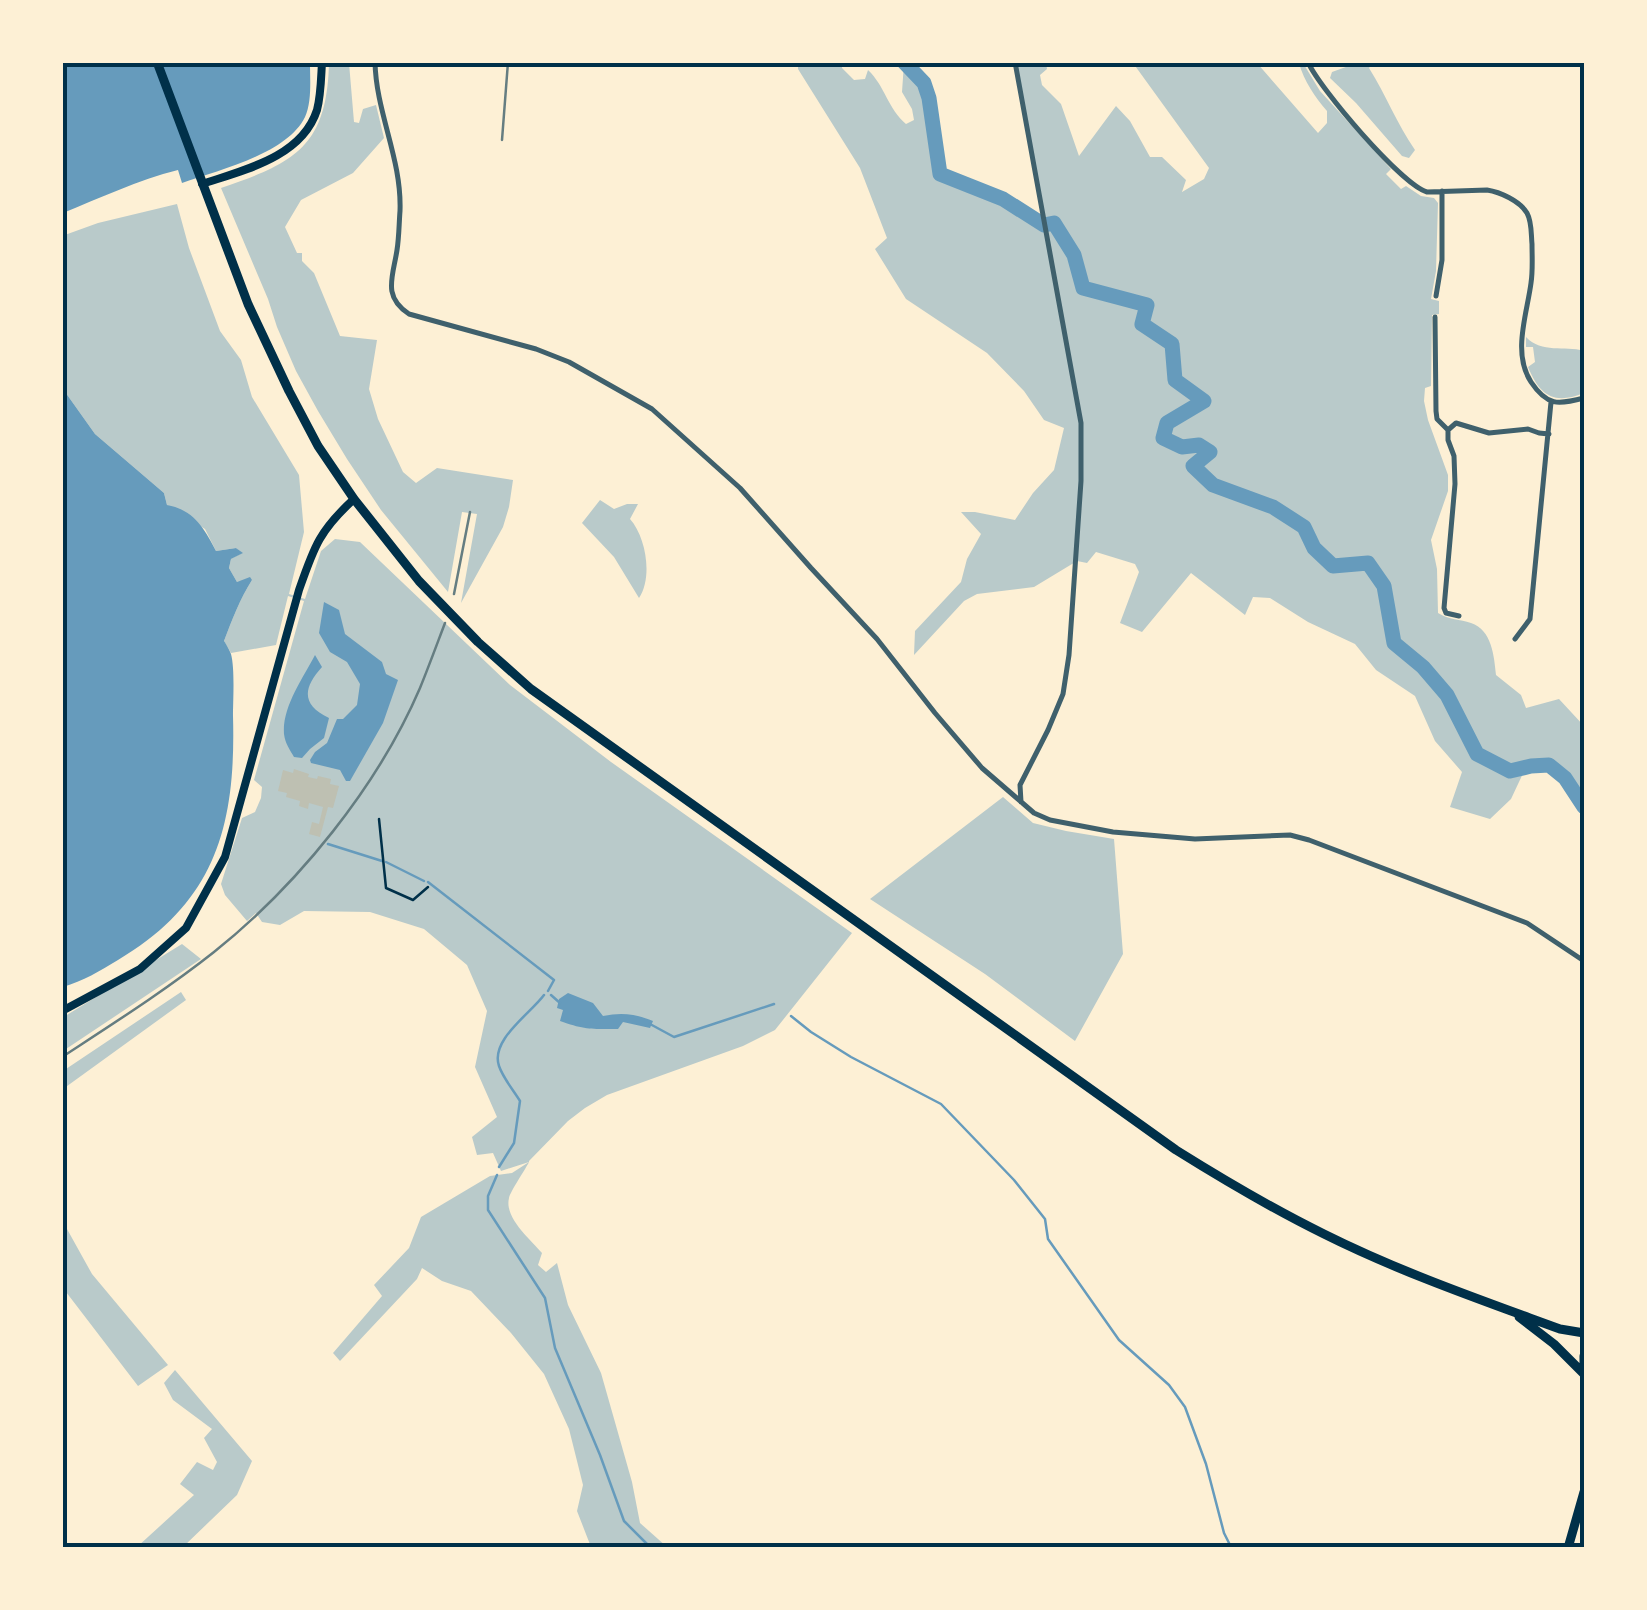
<svg xmlns="http://www.w3.org/2000/svg" width="1647" height="1610" font-family="Raleway,sans-serif">
<style>
.green{fill:#b9caca}
.water{fill:#669bbc}
.lines{fill:none;stroke-linecap:round;stroke-linejoin:round}
.stream{stroke:#669bbc;stroke-width:2.5}
.river{stroke:#669bbc;stroke-width:15}
.building{fill:#bec0b2}
.path{stroke:#003049;stroke-width:2.5}
.minor{stroke:#3f606c;stroke-width:5}
.secondary{stroke:#003049;stroke-width:8}
.trunk{stroke:#003049;stroke-width:9}
.rail{stroke:#657d81;stroke-width:2.5}
.neatline{fill:none;stroke:#003049;stroke-width:4}
</style>
<rect width="100%" height="100%" fill="#fdf0d5"/>
<!-- green -->
<path class="green" d="M329,63H349L354,122L359,123L363,109L376,105L384,138L353,173L301,200L285,227L297,253H302V261L314,273L340,336L377,340L369,389L378,419L403,472L416,483L437,468L513,480L509,507L503,527L461,603L477,514L462,512L448,592L381,510L347,459L318,411L296,371L277,327L268,299L221,188C295,163 327,146 329,63Z
M798,63H842V68L854,80L865,79L868,70C885,86 888,109 906,124L914,120L912,109L902,92L904,63L924,83L929,98L940,174L1003,199L1043,224L1015,63H1046L1047,69L1040,75L1042,85L1061,104L1079,156L1116,106L1130,121L1150,157H1162L1186,180L1182,192L1204,179L1209,168L1133,63H1257L1318,133L1327,123V111C1315,97 1304,81 1299,63H1303L1320,91L1391,169L1386,174L1401,189L1406,186L1421,196L1434,198L1438,203L1436,271L1431,299L1439,301V314L1432,315L1431,386L1425,388L1424,401L1428,420L1448,475V491L1431,540L1437,569L1438,613C1449,620 1460,619 1471,623C1492,630 1494,656 1496,675L1521,695L1526,708L1559,699L1584,726V808L1575,792L1549,765L1526,767L1511,799L1490,819L1450,807L1462,772L1435,741L1415,696L1376,670L1355,644L1308,622L1270,598L1253,597L1245,615L1191,573L1142,632L1120,623L1139,572L1135,564L1096,552L1087,563L1077,561L1034,587L977,594L964,601L914,655L915,631L961,582L967,559L981,534L961,512H975L1015,520L1033,493L1054,470L1064,428L1044,420L1024,391L987,353L906,299L875,249L887,238L860,168L798,69Z
M1357,63H1373L1369,68C1386,95 1397,124 1415,150L1409,158L1402,156L1356,103L1330,78L1332,72Z
M177,204L189,248L220,331L241,360L252,397L299,475L304,532L289,594L305,599L321,551L335,539L360,542L510,685L611,762L852,933L775,1030L743,1046L607,1095L585,1108L568,1121L529,1161V1162C525,1170 510,1192 509,1198C504,1218 531,1240 542,1253L538,1265L546,1272L557,1263L568,1305L601,1373L632,1482L640,1523L667,1547H591L577,1511L583,1485L569,1429L544,1374L511,1333L471,1291L442,1281L422,1268L417,1279L340,1361L333,1353L382,1296L374,1285L409,1248L421,1217L490,1176L512,1173L529,1162L501,1171L493,1153L477,1155L472,1137L497,1117L475,1067L487,1011L467,965L424,929L370,912L304,911L280,925L262,922L256,913L247,921L225,895L221,884L242,818L255,812L261,798L262,787L254,780L304,601L288,596L276,645L231,653L224,641C232,620 240,599 252,580L237,582L229,568L231,559L242,553L236,548L216,551L205,529L167,505L164,493L95,434L63,389L62,236L98,223Z
M1526,337C1542,354 1564,345 1584,351V393C1554,405 1540,396 1528,367L1535,362L1533,347H1526Z
M600,500L614,509L627,504H638L630,519C646,537 653,577 639,598L614,557L582,523Z
M1003,797L1033,823L1066,831L1114,839L1123,954L1075,1041L985,974L870,899Z
M182,944L201,959L63,1051L62,1018Z
M181,992L186,1000L63,1089V1071Z
M62,1220L92,1274L168,1365L138,1386L63,1288Z
M175,1370L252,1461L237,1495L183,1547H137L194,1495L180,1484L197,1462L213,1470L217,1462L204,1438L212,1429L173,1400L164,1383Z"/>
<!-- water -->
<path class="water" d="M63,63H310C310,79 312,102 305,117C287,154 219,170 182,183L178,170C138,180 100,198 63,213Z
M63,389L95,434L164,493L167,505C194,510 204,528 216,551L236,548L243,553L231,559L229,568L237,582L250,577L252,580C240,599 232,620 224,641C225,642 231,653 231,654C235,669 233,700 233,716C236,825 216,902 118,960C100,971 83,981 63,987Z
M324,602L339,610L345,634L382,662L386,674L398,680L383,723L350,781H346L340,770L311,763L310,760L315,752L327,743L337,719H343L357,705L360,684L347,662L330,652L319,633Z
M315,655L322,667C303,688 301,705 329,718L324,738L310,749L302,758L294,757C290,750 285,743 284,734C282,707 303,678 315,655Z
M568,993L593,1003L603,1016C622,1012 636,1014 653,1021L650,1028L623,1022L618,1029C592,1029 585,1030 560,1021L563,1010L557,1008L559,999Z"/>
<g class="lines">
<!-- stream -->
<path class="stream" d="M328,844L382,861
M386,862L424,881
M428,882L554,980L548,991
M551,995L560,1003
M791,1016L811,1032L851,1057L941,1104L1014,1180L1045,1219L1048,1239L1119,1340L1169,1385L1185,1407L1206,1464L1224,1533L1230,1545L1235,1548
M650,1024L674,1037L774,1004
M499,1167L514,1143L520,1101C514,1091 503,1078 499,1066C490,1040 530,1014 544,995
M497,1175L488,1196V1210L545,1298L555,1348L600,1455L624,1521L651,1548"/>
<!-- river -->
<path class="river" d="M904,62L924,83L929,98L940,174L1003,199L1044,225L1054,223L1074,255L1083,288L1147,305L1142,324L1172,344L1175,380L1204,401L1167,423L1163,438L1182,447L1199,445L1210,452L1193,466L1213,485L1273,507L1304,527L1314,548L1333,566L1368,563L1384,586L1394,643L1423,667L1447,695L1477,754L1510,771L1531,766L1549,765L1565,778L1584,807"/>
</g>
<!-- building -->
<path class="building" d="M294,769L309,774L308,777L317,779L318,776L331,779L330,784L339,786L333,808L328,807L320,837L309,834L312,822L319,824L323,807L309,803L308,809L299,806L300,801L286,797L287,793L278,791L283,770L293,773Z"/>
<g class="lines">
<!-- path -->
<path class="path" d="M379,819L386,888L413,900L428,887"/>
<!-- minor -->
<path class="minor" d="M375,62C376,113 402,159 400,211C399,224 399,238 397,250C393,277 382,296 409,314L536,349L569,362L652,409L740,488L811,568L877,639L935,713L982,768L1034,813L1050,820L1113,832L1195,839L1290,835L1309,840L1527,923L1584,961
M1015,62L1081,423V481L1069,655L1063,694L1048,730L1020,785L1021,802
M1308,62C1319,88 1402,185 1427,192L1487,190C1500,192 1520,201 1527,213C1532,222 1531,234 1532,244C1532,257 1533,270 1531,283C1527,314 1512,353 1531,382C1547,406 1558,405 1584,398
M1436,296L1442,260V191
M1435,317L1436,411L1437,419L1447,429
M1459,616L1446,613L1444,608L1455,484L1454,456L1448,440V430L1456,423L1489,433L1528,429L1539,433L1549,434
M1515,639L1530,619L1551,402"/>
<!-- secondary -->
<path class="secondary" d="M202,184C244,170 302,157 317,110C321,95 321,78 322,62
M62,1011L140,969L186,928L225,857L299,590C314,547 319,531 354,499"/>
<!-- trunk -->
<path class="trunk" d="M157,62L248,304L289,391L318,446L354,499L419,581L478,642L531,689L1176,1150C1224,1180 1273,1209 1324,1234C1400,1272 1481,1300 1560,1329L1584,1333
M1519,1317L1554,1344L1584,1374
M1584,1356V1372
M1568,1548L1584,1492"/>
<!-- rail -->
<path class="rail" d="M502,140L508,62
M454,594L470,512
M62,1057C114,1023 166,990 214,952C298,885 378,786 420,688C429,666 437,644 445,623"/>
</g>
<!-- border -->
<rect width="1647" height="1610" fill="none" stroke="#fdf0d5" stroke-width="130"/>
<rect x="65" y="65" width="1517" height="1480" class="neatline"/>
</svg>
